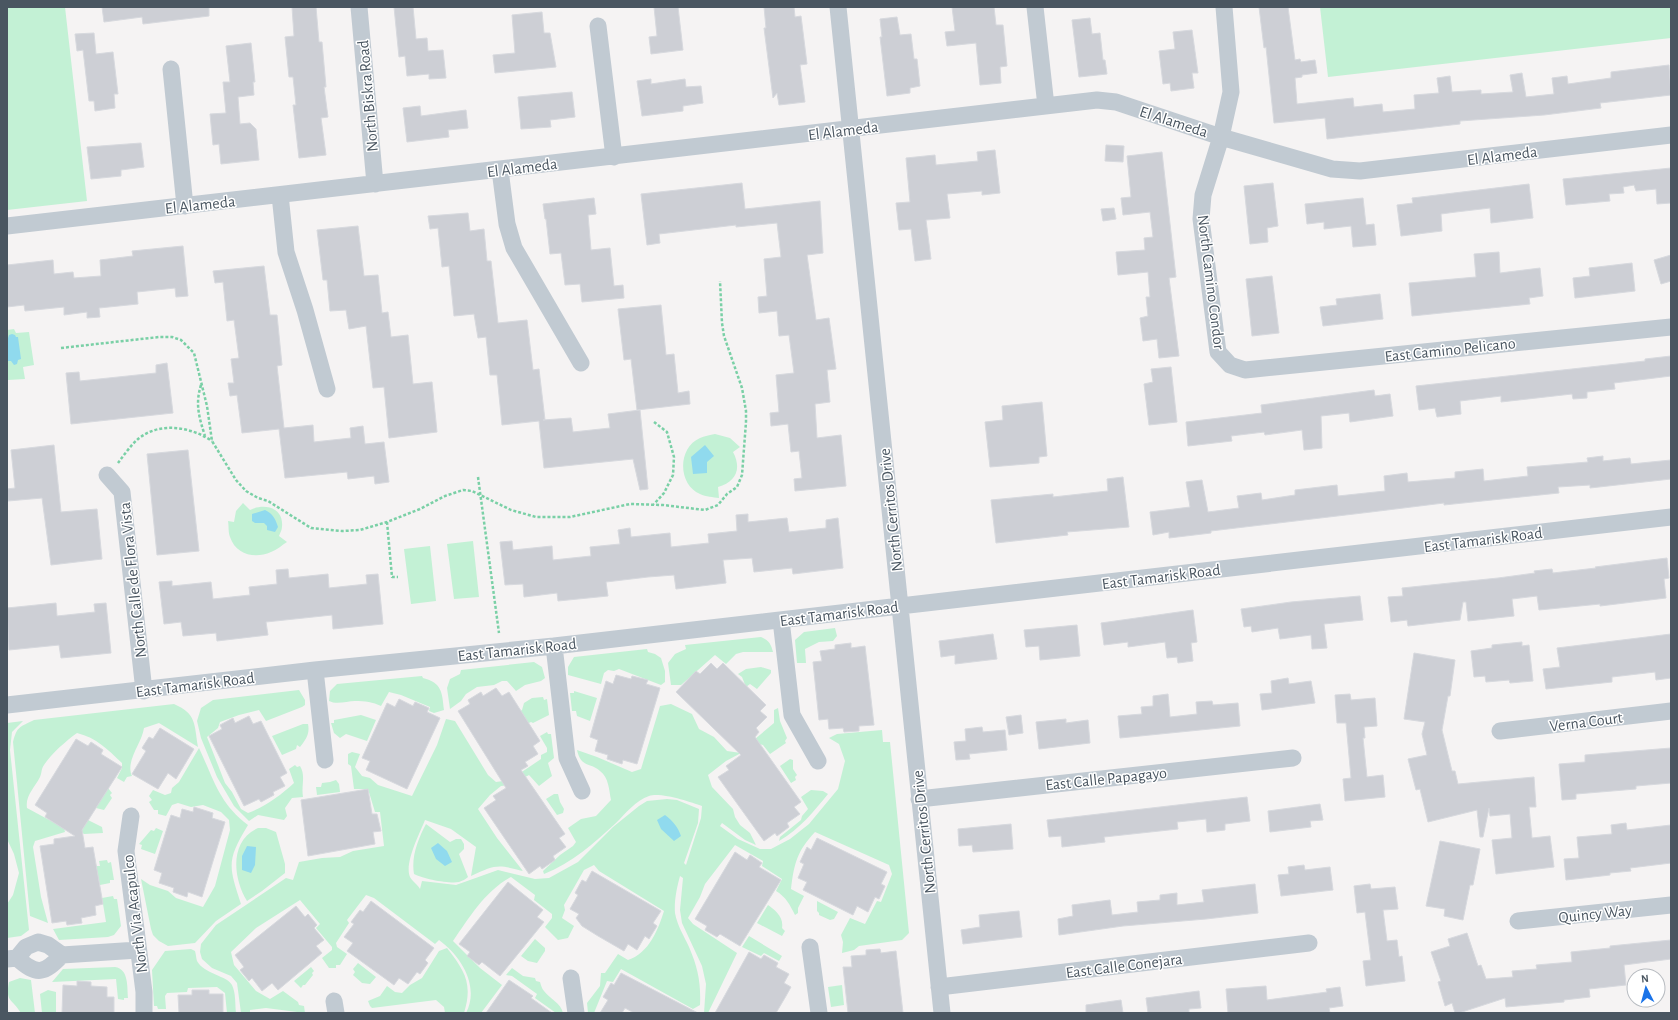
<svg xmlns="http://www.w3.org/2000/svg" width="1678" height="1020" font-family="'Alegreya Sans',sans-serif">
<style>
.green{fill:#c3f1d5}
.water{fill:#90daee}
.building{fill:#cdcfd5;stroke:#d7d9de}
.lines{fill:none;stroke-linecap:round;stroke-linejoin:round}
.path{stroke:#7ad0a6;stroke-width:2.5;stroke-dasharray:3 2;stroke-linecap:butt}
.minor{stroke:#c1cad2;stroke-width:17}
.labels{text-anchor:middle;stroke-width:3;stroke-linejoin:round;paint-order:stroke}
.street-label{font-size:16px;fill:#4a5661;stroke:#fff}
</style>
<rect width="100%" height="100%" fill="#f5f3f3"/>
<!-- green -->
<path class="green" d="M7,7H65L87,201L7,210Z
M1320,7H1671V38L1328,77Z
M14,329L16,333L29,332L34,365L23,367L25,379L8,380L7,330Z
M715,434L730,438L740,447L733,452C742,469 736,482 718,487L719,498C713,497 706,497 700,494C678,485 677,448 700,438C704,436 710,435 715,434Z
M243,503L250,510C264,503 284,507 282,527C282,530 280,533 279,536L287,542C282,545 277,550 271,552C255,559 236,555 230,537C228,532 229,526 228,521L234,522L236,511Z
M473,541L479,597L454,599L447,544Z
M430,546L436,601L411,604L404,549Z
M835,628L837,636L833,641L819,642L805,649L806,663H797L795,640L804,632Z
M761,637C769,640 771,644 773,652H743L736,654L726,664L715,655L681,685H671L668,663L675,654L686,649L685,645Z
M647,649L648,652L655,654L661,658L665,671V682L661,685L619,669L614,671L608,670L604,673L601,684L568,675V667L574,657Z
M534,662L542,667L545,678L541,681L525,685L516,691L507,681H502L494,685L477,687L466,694L461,701L450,709L447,688L450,679L460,674L461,670Z
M761,667L771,670V673L757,689L750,684L746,687L742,677L738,674L746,669Z
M422,676L423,678C442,683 442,692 444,710L434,713L429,711L430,707L401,695L389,692L381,706C373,702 365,701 355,701C347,701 337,705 329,701L330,691L337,684Z
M299,690L305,700V705L302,707L266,721L259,710L239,715L220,722L218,728L207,737L225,783L232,792L241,809L248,813C265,807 281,795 294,783L289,769L295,765L297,767L300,766C306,776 301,785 303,797L292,798L285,808L287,816L284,820L258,815L249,821L234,806L217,777L201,738L197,721L201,708L213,700Z
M574,691L597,698L590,721L577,716L576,711H572L570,693H574Z
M543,697L544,700L547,699L549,715L533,723L531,722L520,727L514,715L522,710L524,703L532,698Z
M174,704C197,714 194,724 198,747L159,723L144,728C142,743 125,761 132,776L127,777L124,782L117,778L122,768V763C107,749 97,738 77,733C66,741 51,754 44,765C41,769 42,773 40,777C35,787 25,796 27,808L64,828L65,832L35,841L33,847L41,897L48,923L30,916L13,742C17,726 20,727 34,720Z
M671,704L692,714L699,729L714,737L727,751L741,753L726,761L708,775L712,787L733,809L735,817L740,825L750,833L756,845L745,840L722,823L720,826L738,839L760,849H771L790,839L809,824L838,789L845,761L839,744L829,738L837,734L882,730L883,742H890L909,933L902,940L859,946L854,950L842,953L843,942L841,935L850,918L865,924L877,901L881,902L892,874L889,865L815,832C797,851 794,864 791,889L804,896L798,908V913L795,915C790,905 786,897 776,891L782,879L762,866L763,861L735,845L705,884L700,897L688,918L693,924L737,953L708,1013H704L706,984L702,966L682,923L680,910L683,878L680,876C677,887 674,901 675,913C677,925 684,936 689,947C698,968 701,983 700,1005L693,1009L621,969L613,982L607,981L594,1013H588L587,1003L600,986L601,973H605L618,954L628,960C649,953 658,930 664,911L599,871L594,865L584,870L564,905L565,910L562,918L574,926L568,938L558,940L545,927L552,918V914L534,900L535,895L511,877C485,891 469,918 453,941L480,968L502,985L481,1013H466C480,986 461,956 439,940L435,944L374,898L366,895L347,920L349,923L336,943L337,947L347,954L340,965H336V968H329L322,958L332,950V947L316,928L320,924L300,900L256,928L231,952L234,965L256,991L270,999L283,991L298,1002L299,1005L304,1006L305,1013L266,1008L250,1010V1013H241L237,983L231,976L212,968L202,959L200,952L201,944L216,925L286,878L293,880L299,862L322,858L340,857L353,851L384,846L380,812H375L368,789H354L351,766L348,764V754L352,752L360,754L355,767L362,776L370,778L378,785L412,796L437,745L446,719L455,721L488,775L496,782L510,780L541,759V755L547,752V748L540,736L547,732L548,734H551L554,758L548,763L552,776L539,786L529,775L511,785L501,786L490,795L478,809L497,838L523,871C497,864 495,865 471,876L476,847L451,829L425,820C420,833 404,863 410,877C412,881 418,885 420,889L422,881L456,885L498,870L535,879L549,878L578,862L613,827L639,806L647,801L667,799L677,800L699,809L698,823L684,863L686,865L701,818L702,806C690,802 661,792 649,796C636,800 625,814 616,823C593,844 572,863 544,874L543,871L560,855L573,846L576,842L568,828L581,819L596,816L611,800C609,790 609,778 600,771C590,762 581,768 577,750L597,757L632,772L641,769L660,706Z
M778,708L780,721L787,738L785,741L786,743L770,754L763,745L759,744L755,739L774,723V710Z
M361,715L376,720L367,741L346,734L340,738L334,733L331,723H334V720Z
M23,721L12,732L10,750L29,930L21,936L7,938V904L13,895L19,873L14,854L7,839V723Z
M303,724H308C310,734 306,739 300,747L297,745L296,749L282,755L272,736Z
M199,748C214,780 219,803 248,825C227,860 228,865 241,904L216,921L195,943L168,946L159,941L153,935L151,929L141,879L150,885L168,891L176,898L203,907L215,886L230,830L229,820L221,812L203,805L191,807L178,803L172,805L166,816L158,814V810H154L149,802L152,800L149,796L153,790L165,795L171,793L172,788L179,782Z
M790,759L793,760V769L797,775L795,777L796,780L791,783L780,766Z
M336,780L339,784L340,792L317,795L316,787H321L322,783L330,782Z
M108,788L112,793L110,795L112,798L104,810L96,808Z
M811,790L823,791L828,794C814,811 800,829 779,841L780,837L801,820L802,816L808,809L801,797Z
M554,794H558L560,802L564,809L563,813L557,815L546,799Z
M88,820L102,827L103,833L84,834L81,832Z
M426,824L450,842L456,839H461L464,844V849L459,854L468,877C466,879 462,881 459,882C450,884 423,879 414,874C411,857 418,839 426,824Z
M156,828L163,831L155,854L141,849L142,845L139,844L151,830L154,831Z
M258,828H266L276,832L285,864V873L262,891L247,901C233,878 229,841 258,828Z
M107,860L108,863L111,862L114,880H110V883L100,885L96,866H100L99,861Z
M113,896L114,899H117L121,926L114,935L108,937L59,940L53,929L106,922L102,898Z
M817,901L838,912L834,919L830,920L819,915V913L817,911Z
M768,905C775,910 784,917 782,928L785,931L782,936L757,923Z
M749,936L782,956L779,961L764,953L761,956L742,947Z
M535,939L545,948V951L537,963L528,961L521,956Z
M447,948C465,971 473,984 464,1013H445L444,1007L436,1000L372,1008L370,1006L368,1001L380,996L387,986L395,992L402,993L410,985L422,978L439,951Z
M191,949L195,951C196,954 196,958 197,961C204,974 228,976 232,985C236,993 235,1005 236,1013H227L225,993L217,987L188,988L187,992L167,993L165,996L166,1009H158L157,1006H154L152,970L165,951Z
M358,963L376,977L370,984L362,983L353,975L355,972L353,969Z
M115,967C129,969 127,987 128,998H124V1000L118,999L116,979L52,982L63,969Z
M311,967L314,971L312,973L313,975L305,985H303L301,988L294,981Z
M512,968L523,976L535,978L536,981L540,982C541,985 542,989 544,991C549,998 561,1003 563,1013H556L535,998L537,994L512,976L506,975Z
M20,978L31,980L35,1013H21C12,998 5,1002 9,982Z
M842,985L844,1005L831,1007L828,987Z
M48,990L56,992V1013H42L40,994Z"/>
<!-- water -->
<path class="water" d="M12,334L15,335L16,337H18L21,359L18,360L17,364L14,365L11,361H8C7,351 6,343 9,335Z
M705,445L714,456L707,462V473L693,474L691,457Z
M265,510C273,514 275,518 278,527L275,532L267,530V526L264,523H255L252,521V514Z
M665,815C673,821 678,827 681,836L674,841L661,829L657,820Z
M438,843L447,851L452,862L445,866L436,859L431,848Z
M247,846L256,847L255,865L251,873L242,870V856Z"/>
<!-- building -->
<path class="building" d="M102,7H209V16L143,24L142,17L104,22Z
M292,7H316L319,42H322L326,87H324L328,117L321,118L326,155L299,158L293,105H296L293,77H289L285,37L294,36Z
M394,7H413L416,39L427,38L428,51L443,50L446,78L429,79V74L407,76L405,56L399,57Z
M654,7H678L683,50L651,54L649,37L657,36Z
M764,7H794L795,17L801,16L807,64L800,65L805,102L779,105L777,93L773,98L764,28H766Z
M952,7H994L996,25H1003L1007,66L1000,67L1001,83L980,85L976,43L947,46L945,32L955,31Z
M1259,7H1288L1295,60L1300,59L1301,62L1315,60L1317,73L1302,75V77L1295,78L1297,104L1353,98L1354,107L1382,104L1383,112L1415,109L1414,95L1439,93L1437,78L1450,76L1452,92L1481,90V94L1513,92L1510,75L1522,73L1526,97L1554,94L1552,78L1567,76L1568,84L1611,78V72L1669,65L1671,95L1600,103L1601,108L1544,115L1460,121V124L1327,139L1325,118L1274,123L1266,47L1264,48Z
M542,12L544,33H550L556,67L495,73L493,55L515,53L512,15Z
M897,17L900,35L911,34L914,59H917L920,86L910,88V93L887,96L880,37H882L880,19Z
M1090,18L1092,34L1100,33L1103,60H1105L1107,74L1079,77L1072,20Z
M1192,30L1198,73H1192L1194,88L1171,91L1170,83L1163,84L1159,51L1175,49L1173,32Z
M94,33L96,54L113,52L118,94H114L115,108L95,111L94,101H89L83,50L77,51L75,34Z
M251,43L255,82H253L254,95L238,97L240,124L250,123L256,129L259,160L221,164L219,144L213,145L210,114L226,113L223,82H230L226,46Z
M651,79V84L685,79L686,87L701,86L703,103L683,106V111L642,116L637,81Z
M572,92L575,117L550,120L551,127L521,129L518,97Z
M420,106L421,116L466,110L468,128L448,130L449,137L407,142L403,108Z
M141,143L144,167L121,170V176L91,179L87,147Z
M1106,145L1124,146L1123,162L1105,161Z
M995,150L1000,193L982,195V191L947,194L950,218L926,220L931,259L915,261L911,229L899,230L896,203L910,202L906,158L935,155L936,165L978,161L977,152Z
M1162,152L1176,277L1169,278L1179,356L1159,358L1157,339L1143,341L1140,318L1148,316L1146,297H1150L1148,272L1118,275L1116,252L1145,250L1144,238L1153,237L1150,212L1123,215L1121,198L1131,197L1127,156Z
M1671,168V203L1657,204L1656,189L1636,191L1634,185L1623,187L1624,193L1609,194L1610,201L1566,205L1563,179Z
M742,183L745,209L820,201L823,253L807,255L816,320L829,318L836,369L827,370L830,402L815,404L817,438L841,435L846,486L795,491L794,479L802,478L799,451L791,452L788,424L771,426L770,413L779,412L776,375L794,373L789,335L779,336L777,311L759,313L758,297L767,296L764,259L781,257L777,223L736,227V225L659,234L660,243L647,245L641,194Z
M1273,183L1278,226L1267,228L1268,242L1250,244L1244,186Z
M1529,184L1533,218L1491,223L1490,208L1456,212L1441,214L1442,231L1401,236L1397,205L1413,203L1412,198Z
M594,198L596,214L588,215L591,250L610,248L614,286L623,285L624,298L582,302L580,284L565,285L561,253L550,254L546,219H545L543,204Z
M1363,198L1366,225L1374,224L1376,245L1353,247L1351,226L1324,229V222L1307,224L1305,204Z
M1114,208L1116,219L1103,221L1101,209Z
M468,213L470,231L484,229L487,261H491L498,323L527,320L533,370L539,369L545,420H543L571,418L573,432L610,428L608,414L640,410L648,489L640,490L633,459L544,468L539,421L502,425L497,375H490L486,337L478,338L474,314L454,316L449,266L442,267L438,228L430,229L428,216Z
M358,226L364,276L378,275L382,313L388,312L391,337L408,335L413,384L432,382L437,432L389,438L384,387L373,388L366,326L349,329L346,310L330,311L327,280H323L317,230Z
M183,246L188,296L176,297L175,288L137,292L138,304L99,308L100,317L87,318V312L64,315V307L25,311L24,305L7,307V265L53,260L54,274L73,272L74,278L101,276L100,260L133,256L132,251Z
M1499,252L1500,273L1540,268L1543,296L1529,298L1530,304L1412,316L1409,283L1476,277L1474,254Z
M1671,255V281L1661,284L1654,260Z
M1632,263L1635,291L1575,298L1573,278L1590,276L1589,268Z
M264,266L270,315H277L282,365L277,366L284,428L313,425L314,442L351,438L350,428L363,426L365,444L384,442L389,482L375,484L374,476L348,479L347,472L285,478L279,429L242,433L237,395L230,396L228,383H234L231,359L239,358L234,320L227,321L223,282L215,283L213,271Z
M1272,276L1279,333L1252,336L1246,279Z
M1380,294L1383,319L1323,326L1320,307L1337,305L1336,299Z
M661,305L666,355L674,354L678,393L689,391L690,404L637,410L631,359L624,360L618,309Z
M1671,356V376L1614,383L1615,389L1587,392V398L1573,399L1572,394L1501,402V396L1460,401L1461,414L1437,417L1435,408L1419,410L1416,386L1645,361V359Z
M167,363L173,413L71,424L66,373L79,372L80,381L156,373V365Z
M1171,367L1177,422L1149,425L1144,384L1153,382L1151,369Z
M1374,390L1375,396L1390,394L1393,416L1350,422L1349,413L1321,416L1322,448L1304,450L1302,430L1265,435L1264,432L1231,436L1232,441L1188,446L1186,422L1262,413L1261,405Z
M1042,402L1047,456L1039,457V463L990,467L985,422L1003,420L1002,406Z
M54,445L61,512L97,509L102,559L51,565L42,498L8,501L7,489L15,488L11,450Z
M188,450L199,551L157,555L147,454Z
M1603,456V461L1630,458L1631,464L1671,460V479L1590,488V485L1558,487L1559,493L1444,505V503L1371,512L1211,531V533L1169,538V532L1153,535L1150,512L1190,507L1186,482L1202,480L1208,512L1239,508L1237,496L1261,493L1262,500L1295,495V490L1337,485L1338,496L1385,491L1384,476L1407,473L1408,482L1455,478V472L1483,469L1484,481L1528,476L1527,467L1588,462L1587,458Z
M1123,477L1129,527L1067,532L1068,535L996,543L991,500L1053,494V497L1108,491L1107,479Z
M748,514V522L787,518L789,532L826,528V520L838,518L843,568L793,574L792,568L754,572L752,558L723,560L726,583L676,589L674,575L648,577L606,582L608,596L558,601L557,593L524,597L523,584L505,585L500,542L512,541L513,550L552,546L553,560L591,556L590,547L620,544L618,530L630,528L631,537L670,533L671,547L709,543L708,534L737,531L736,515Z
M1667,558L1669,578L1664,579L1666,598L1600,606V604L1539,610L1537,596L1512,599L1514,616L1468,621L1466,602H1463L1460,620L1408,626L1407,620L1391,622L1388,597L1403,596L1402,588L1498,578L1535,573L1534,571L1552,569L1553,573L1596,568L1595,567Z
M288,569L289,578L328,574L329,588L367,584L366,575L378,574L383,624L333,629L332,615L266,622L268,635L217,641L216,633L183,636L181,622L164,624L159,582L172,581V586L211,582L213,599L250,595L249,587L277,584L276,570Z
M1360,596L1363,620L1324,624L1327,648L1312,649L1311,635L1280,639L1278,628L1252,632L1251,626L1244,627L1241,609L1291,602Z
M56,603L57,616L95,612L94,604L106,603L111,653L61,658L59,645L9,650L7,608Z
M1193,610L1197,642L1191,643L1193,661L1178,663L1177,657L1167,658L1165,642L1128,647V642L1104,645L1101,623Z
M1077,625L1080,656L1040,660L1039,646L1026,647L1024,630Z
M993,634L997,659L955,664V655L941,657L939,641Z
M1671,634V678L1656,680L1655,672L1612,677V682L1546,689L1543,669L1560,667L1557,648Z
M1522,642V646L1529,645L1533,681L1510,683L1509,680L1486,682L1485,676L1474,677L1471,651L1492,648V645Z
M851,643V648L865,646L874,725L859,726V731L844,732L843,728L829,729L828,719L819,720L813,662L822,661L820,651L835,649V645Z
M1414,653L1455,660L1450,696H1448L1442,730L1452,771H1455L1458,784L1534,777L1536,807H1529L1532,838L1550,836L1554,867L1496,874L1492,840L1512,838L1510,814L1490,816L1489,808L1483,837H1480L1477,810L1428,822L1420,789L1416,790L1408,759L1427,755L1422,734L1425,722L1404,719Z
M711,663L717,669L723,663L766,705L760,711L767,717L756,728L759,732L755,737L801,802L794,807L800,814L787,823L789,827L777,836L775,833L764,841L718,777L729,770L726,766L741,755L676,692L696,671L700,674Z
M616,675L631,679L632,676L648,680L646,684L660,688L637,764L623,760L622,764L607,759L608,755L595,751L598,740L590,737L606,681L613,684Z
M1288,678L1289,684L1311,681L1315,703L1262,710L1260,694L1272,693L1271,681Z
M496,688L502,696L509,692L540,741L533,746L538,754L525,762L528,766L521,770L565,834L559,838L566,847L553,856L555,860L542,869L540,866L529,874L484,808L496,800L493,796L506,788L458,711L470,704L468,700L481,692L483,696Z
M1168,694L1170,717L1197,714L1196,702L1212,701L1213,705L1238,703L1240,726L1120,738L1118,716L1142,714L1141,707L1153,706V696Z
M1350,694L1351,700L1375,698L1377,726L1364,727L1365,738H1363L1367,777L1383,775L1385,797L1345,801L1343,779L1351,778L1346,723H1337L1335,695Z
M399,699L413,706L415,702L429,708L427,712L440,718L407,789L366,770L370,761L362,758L387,703L395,707Z
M1021,715L1023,733L1009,735L1006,717Z
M249,716L253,724L261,721L287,773L280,777L285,786L273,792L274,795L261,802L259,799L244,806L209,736L222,729L220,725L233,718L235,723Z
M1066,719V723L1088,720L1090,743L1039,749L1036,722Z
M982,727L983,732L1005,730L1007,750L969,754L970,759L956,760L954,742L966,741L965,729Z
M160,728L194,749L176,779L168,773L158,789L132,774L146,751L142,748L149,737L153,739Z
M76,739L88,746L91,742L103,750L101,754L122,767L82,830L85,848L93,847L103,904L95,906L96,915L81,918L82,923L67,925L66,921L52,923L40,846L54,844V839L75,836L45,817L47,813L35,805Z
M1671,748V783L1636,786V789L1576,794V799L1562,800L1559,764L1585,762V755Z
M368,789L372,814H377L381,831L373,832L375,844L308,856L301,800Z
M1247,797L1250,821L1225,824V830L1207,832L1206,819L1177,822L1178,829L1104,837L1105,842L1062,847L1061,836L1049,837L1047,820Z
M1320,804L1323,820L1310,821L1311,827L1270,832L1268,811Z
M194,807L213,813L212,818L225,822L202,897L188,892L187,897L173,892L174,888L159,883L162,873L154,870L171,815L180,818L182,809L193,812Z
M1626,823L1627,830L1671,825V863L1630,868L1631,871L1610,873V875L1566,880L1564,859L1579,858L1577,837L1612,834L1611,825Z
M1011,824L1013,849L973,852L972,845L959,846L958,829Z
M817,838L887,872L881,884L885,886L879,899L875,897L868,912L857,906L853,915L803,890L807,882L798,878L804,864L800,862L807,847L811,850Z
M1440,841L1480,849L1473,885H1470L1463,920L1444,916L1445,909L1426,906Z
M735,852L747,860L750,855L762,863L759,867L781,880L740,946L720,934L717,937L705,930L707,926L695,919Z
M1304,865L1305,870L1330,867L1333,890L1281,896L1278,875L1289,874L1288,867Z
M592,871L661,911L653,923L657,926L649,939L645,936L637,950L628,944L624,951L598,936L582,926L576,918L579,914L570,909L578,895L575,893L582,880L586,882Z
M508,882L543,910L537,917L544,922L500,976L482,962L479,965L467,956L470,952L459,944Z
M1255,884L1258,913L1206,919L1123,926L1059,935L1058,919L1073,916L1072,905L1110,900L1112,915L1138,912L1137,902L1160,900V895L1177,893V905L1204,902L1202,890Z
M1370,884L1371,889L1395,887L1398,909L1383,910L1387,941L1397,940L1399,957L1402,956L1405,981L1366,986L1363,961L1371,960L1365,912L1357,913L1354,886Z
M371,901L434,948L425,960L428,963L420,974L417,972L408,984L399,978L394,985L347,951L353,943L344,937L354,924L351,922L360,910L363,912Z
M296,906L305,917L308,914L317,925L314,928L324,940L316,946L322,953L278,990L272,983L262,991L252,978L249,981L240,970L244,967L235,955Z
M1019,911L1022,937L963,944L961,930L980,927L979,915Z
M1467,933L1478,966L1481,965L1486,979L1513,977L1512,971L1537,969L1536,965L1572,962L1571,952L1610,948V946L1671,940V959L1624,965L1626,985L1589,989L1590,997L1564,1000V1002L1506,1007L1505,998L1459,1013H1455L1452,1003L1445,1006L1438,982L1441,981L1431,952L1450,946L1448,939Z
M880,949L881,953L896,951L903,1013H848L843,967H852L851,956L866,955V950Z
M749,952L761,959L764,955L778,963L776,967L789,974L784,983L791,987L786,996L776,1013H715Z
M621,973L698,1013H634L625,1008L622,1013H600L608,1000L603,997L611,983L614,985Z
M509,980L533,996L531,998L552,1013H486Z
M77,981L91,982V986L107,987V997H114V1013H62L63,985L77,986Z
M1266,986L1267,1000L1327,992L1326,989L1340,987L1343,1006L1329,1008L1330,1013H1228L1226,989Z
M192,990H209V994H223V1013H179L178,995H192Z
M1199,991L1201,1008L1189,1009V1013H1148L1146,998Z
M1121,1000L1123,1013H1086V1005Z"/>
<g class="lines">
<!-- path -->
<path class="path" d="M61,348L159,337H172L181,340L194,353L207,406L212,441L236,480L246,491L258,498L268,501L311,528L342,531L360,530L387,522L420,509L445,496L463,490L472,491L511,510L536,517H570L630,504L663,505L705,510L718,505L727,494L737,487L742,475L746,422V411L742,388L724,336L722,323L720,281
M201,385C195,404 199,417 205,436
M654,422L667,432L674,457L673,475L664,493L654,504
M118,463C124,455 131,445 138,439C160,421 191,427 212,441
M478,477L499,633
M387,522L392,577H398"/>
<!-- minor -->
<path class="minor" d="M359,7L375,184
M838,7L942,1013
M1035,7L1046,106
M1224,7L1231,92L1221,137L1203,195L1201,219L1218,352L1230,365L1245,370L1671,327
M598,26L614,157
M171,69L185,206
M500,170L507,224L514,248L581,363
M280,195L286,252L305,310L327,389
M7,226L1097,100L1116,102L1221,137L1332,169L1360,171L1671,135
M107,475L122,492L144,691
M781,620L792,715L818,761
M554,646L567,758L582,791
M315,670L325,760
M7,705L315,670L554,646L1671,517
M1500,731L1671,711
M919,799L1293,758
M131,816L126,851L144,992V1013
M1518,921L1671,905
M810,947L819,1013
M17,958C37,976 44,974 62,955
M7,959L17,958L26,947L38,942L48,945L62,955L138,950
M571,978L576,1013
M939,987L1309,943
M334,1001L336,1013"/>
</g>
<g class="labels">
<!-- street labels -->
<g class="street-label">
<text transform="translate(367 96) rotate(-95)" y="6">North Biskra Road</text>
<text transform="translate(1174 121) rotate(18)" y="6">El Alameda</text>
<text transform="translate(843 130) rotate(-7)" y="6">El Alameda</text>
<text transform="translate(1502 155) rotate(-7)" y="6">El Alameda</text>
<text transform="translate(522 167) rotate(-7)" y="6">El Alameda</text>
<text transform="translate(200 204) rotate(-6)" y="6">El Alameda</text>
<text transform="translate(1212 282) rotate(83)" y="6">North Camino Condor</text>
<text transform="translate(1450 349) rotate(-6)" y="6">East Camino Pelicano</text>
<text transform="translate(890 510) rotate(-96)" y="6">North Cerritos Drive</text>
<text transform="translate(1483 539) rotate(-7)" y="6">East Tamarisk Road</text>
<text transform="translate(1161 576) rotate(-7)" y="6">East Tamarisk Road</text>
<text transform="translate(132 580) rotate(-96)" y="6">North Calle de Flora Vista</text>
<text transform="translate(839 613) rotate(-7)" y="6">East Tamarisk Road</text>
<text transform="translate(517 649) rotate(-6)" y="6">East Tamarisk Road</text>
<text transform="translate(195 684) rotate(-7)" y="6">East Tamarisk Road</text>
<text transform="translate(1586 721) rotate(-7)" y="6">Verna Court</text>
<text transform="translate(1106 778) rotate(-6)" y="6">East Calle Papagayo</text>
<text transform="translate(923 832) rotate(-96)" y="6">North Cerritos Drive</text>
<text transform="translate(1595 913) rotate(-6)" y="6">Quincy Way</text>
<text transform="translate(134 914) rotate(-97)" y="6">North Via Acapulco</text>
<text transform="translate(1124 965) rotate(-7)" y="6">East Calle Conejara</text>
</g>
</g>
<!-- border -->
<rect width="1678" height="1020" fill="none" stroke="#4a5661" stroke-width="16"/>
<!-- north arrow -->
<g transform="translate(1646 988) rotate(354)"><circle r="19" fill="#ffffff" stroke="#b7bbc0"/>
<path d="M0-3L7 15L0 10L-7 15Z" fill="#1a73e8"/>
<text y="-6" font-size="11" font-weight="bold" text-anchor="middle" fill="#4a5661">N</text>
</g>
</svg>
